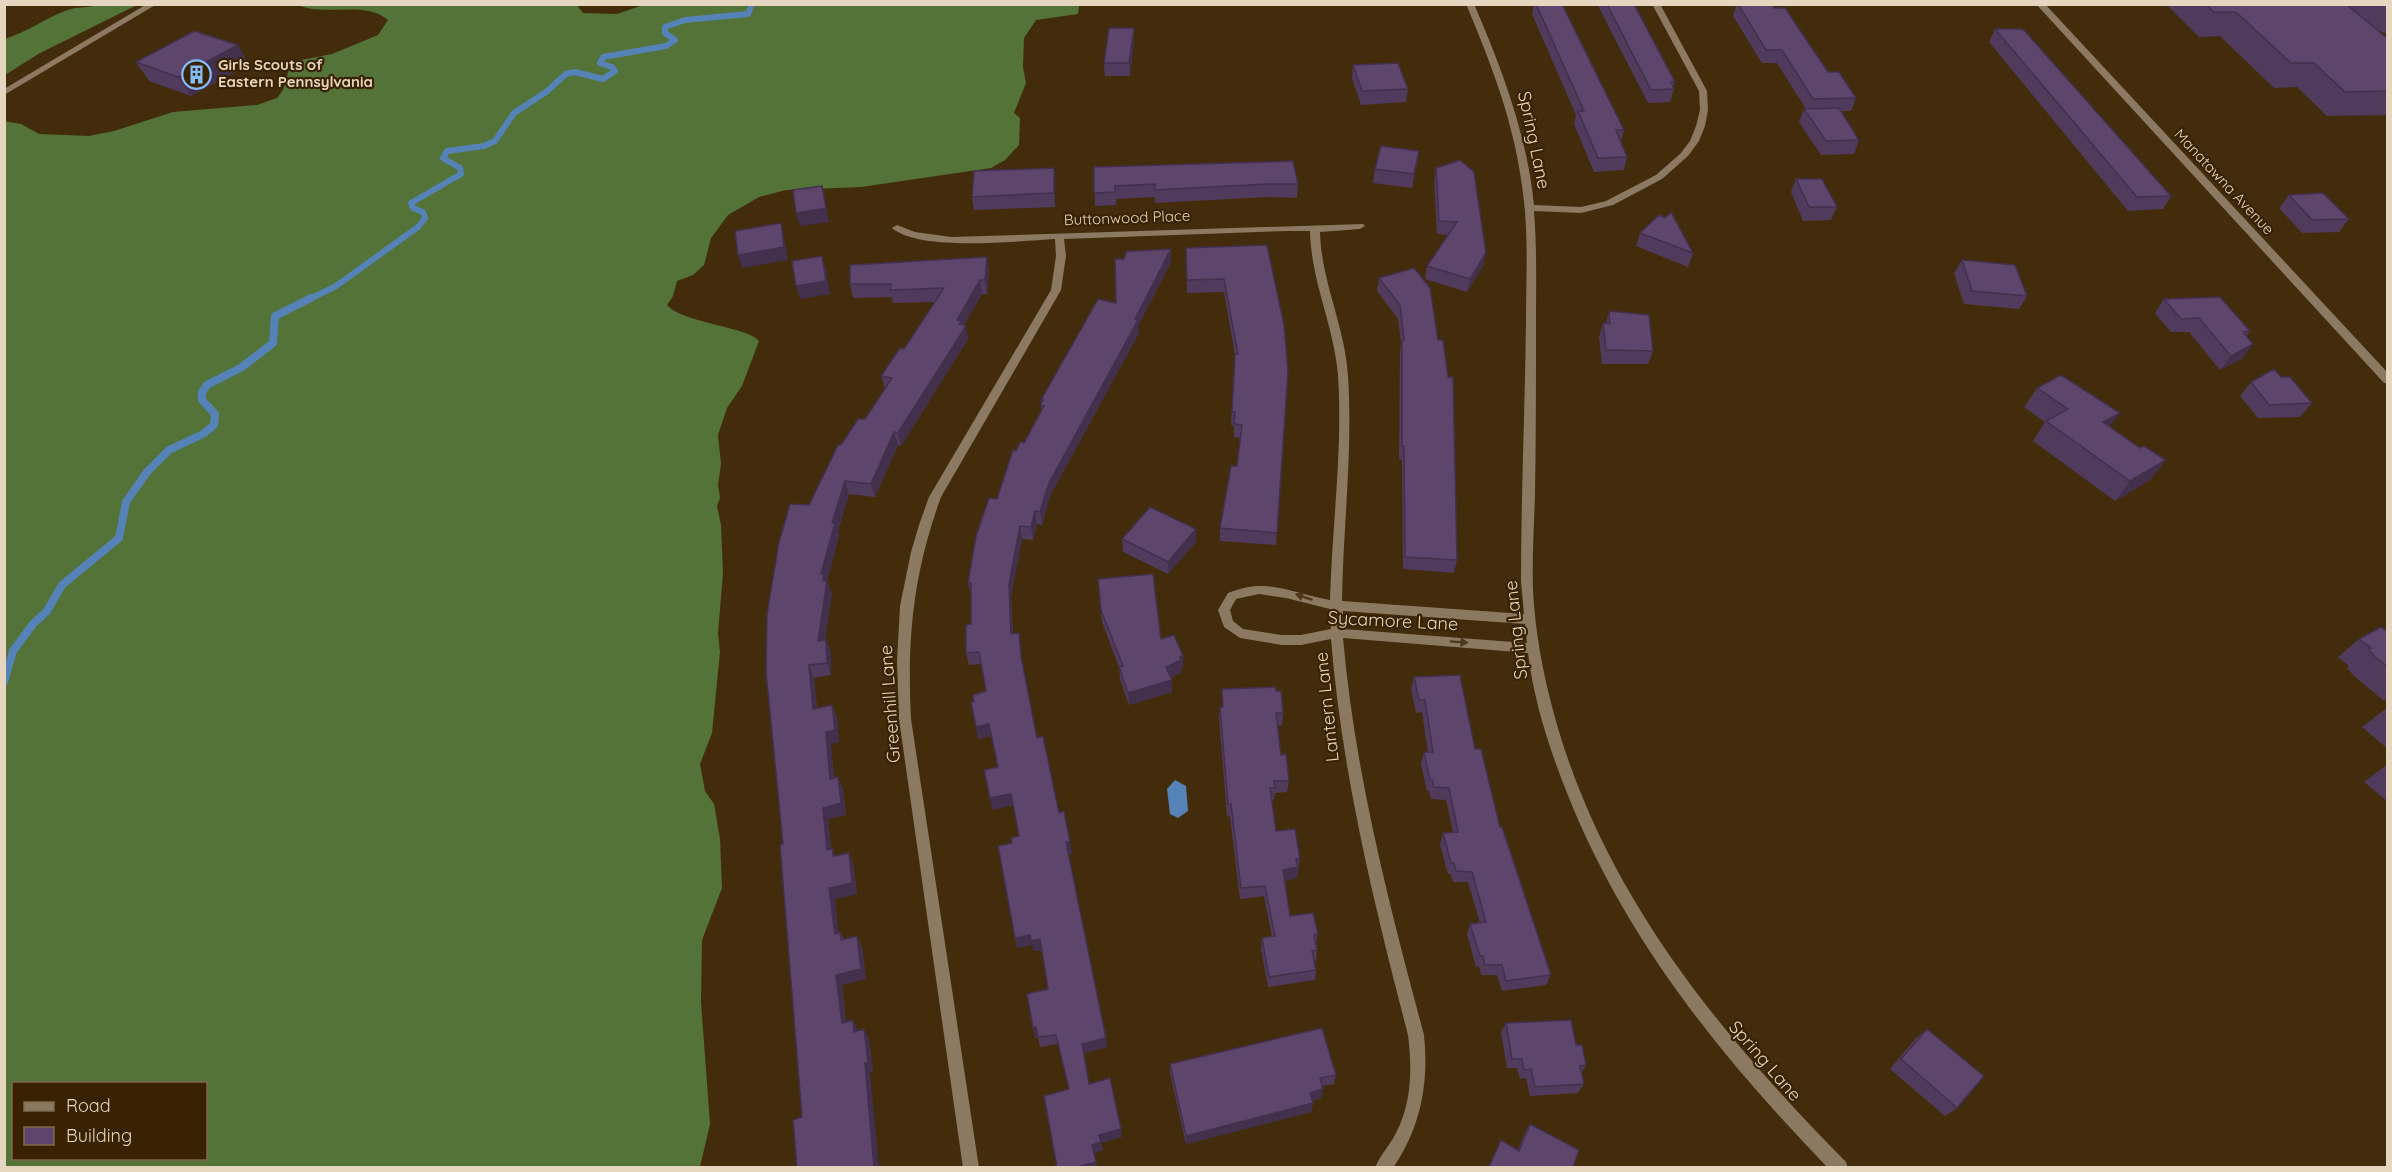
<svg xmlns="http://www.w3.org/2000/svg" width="2392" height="1172" font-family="Quicksand,sans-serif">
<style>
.forest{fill:#537338;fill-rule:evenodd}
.water{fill:#5683b7}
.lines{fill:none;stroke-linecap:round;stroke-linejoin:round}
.stream-far1{stroke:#5683b7;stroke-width:6}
.stream{stroke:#5683b7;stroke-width:8}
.service{fill:#8c7961;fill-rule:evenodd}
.minor{fill:#8c7961;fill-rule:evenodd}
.wall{fill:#513b5d}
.shaded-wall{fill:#42304c}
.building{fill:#5e456c;stroke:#42304c;stroke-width:1.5}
.oneway{fill:#4d381a}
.labels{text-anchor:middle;stroke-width:4.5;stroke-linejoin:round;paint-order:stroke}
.far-poi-label{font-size:15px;font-weight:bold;fill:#e6d5bf;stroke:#382202;text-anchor:start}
.far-street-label{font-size:15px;fill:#e6d5bf;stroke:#382202}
.street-label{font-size:18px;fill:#e6d5bf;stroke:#382202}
</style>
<rect width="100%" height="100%" fill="#432c0c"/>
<!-- forest -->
<path class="forest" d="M103,4L137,5L40,53L5,75V39C27,32 44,19 65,11C77,6 90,8 103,4Z
M576,4L583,13L617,14L646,4L1079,5L1078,14L1036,20L1024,38L1023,67L1026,83L1014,113L1020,118L1019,145L1005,160L991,168L861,187L786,190L759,197L728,215L711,238L704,265L693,275L677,281L673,296L667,305C682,323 749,327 759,341L742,386L727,408L718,435L721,464L718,485L720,498L717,506L721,525L723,573L718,633L720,652L712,733L700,764L705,791L714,804L720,839L722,888L702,940L701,1002L710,1124L700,1167H5L4,121L21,124L39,134L89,136L114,131L173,112L257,105L277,98L283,90L291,62L332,54L378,35L388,20C365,0 325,17 298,5ZM14,1084H206V1158H14Z"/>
<!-- water -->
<path class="water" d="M1175,780L1186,786L1188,811L1178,818L1170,814L1167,789Z"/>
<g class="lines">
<!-- stream-far1 -->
<path class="stream-far1" d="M308,300L336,286L418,227L425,218L423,212L413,208L411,203L461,174L460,168L443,158L447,151L484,146L495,141L514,113L546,92L566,74L575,72L603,79L615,71L612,67L600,63L603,57L666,46L675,40L665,33V27L685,20L748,14L752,4"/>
<!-- stream -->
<path class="stream" d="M4,682L13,651L33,624L47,611L62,585L119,538L126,502L147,472L169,450L203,434L214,425L215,414L202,400V392L207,385L242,367L273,343L275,316L311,298"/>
<!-- service -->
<path class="service" d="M147,4H157L4,95V89Z"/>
<!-- minor -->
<path class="minor" d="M1466,4H1474C1502,69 1527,135 1534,205L1581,207L1606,201L1656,175L1681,153L1690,141L1696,126L1700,110L1699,91L1652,4H1660L1707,91L1708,110L1705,126L1699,141L1688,156L1662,179L1613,205L1581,213L1534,211C1537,248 1536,285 1536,321C1536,379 1536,437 1535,495C1534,526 1532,558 1533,590C1535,631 1543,674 1554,714C1603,893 1718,1032 1846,1162L1848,1168H1828C1720,1056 1625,939 1567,793C1549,748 1534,701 1528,653L1343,638C1355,774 1389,904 1424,1035C1429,1083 1421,1127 1393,1168H1375C1380,1155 1391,1144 1397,1131C1412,1101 1412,1067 1408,1035C1374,904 1342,774 1331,639L1301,645H1282L1240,638L1224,627L1218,610L1228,593C1270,577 1289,593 1330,600C1332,525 1343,450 1338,375C1334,326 1311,281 1310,231H1286L1064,239L1066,256L1061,290L941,497C913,574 907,638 911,719L979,1168H963L899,719L897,661L900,606L911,552L919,525L929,497L1051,290L1056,256L1055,239C1017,241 920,252 892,228L897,225L915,232L951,237L1363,224L1365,226L1360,229L1320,232C1321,281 1345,326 1348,376C1353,451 1343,527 1342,601L1524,614L1521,581C1521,494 1525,408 1526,322C1526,277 1529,231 1522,186C1514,123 1491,63 1466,4ZM1259,594L1286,598L1330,609L1331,629L1301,635H1282L1243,629L1233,621L1230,610L1236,599ZM1343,611L1525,624L1527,643L1343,629Z
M2036,4H2045L2388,373V383H2384Z"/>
</g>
<!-- wall -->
<path class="wall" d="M1534,4H1562L1624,130L1621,142L1627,157L1624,170L1594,172L1574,124L1576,115L1532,14Z
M1597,4H1634L1675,82L1673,87L1674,89L1670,102L1648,103Z
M1737,4L1774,8L1828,72L1856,98L1851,111H1841L1859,140L1854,154L1821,155L1799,122L1804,109H1806L1777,63H1762L1733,16Z
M2166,4H2388V34L2376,30L2388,39V115L2327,116L2297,87L2274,88L2220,36L2199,37Z
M1995,29L2171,196L2163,209L2128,211L1989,42Z
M1134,41L1130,76H1105L1104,63Z
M136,62L249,64L191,96L149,81Z
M1353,65L1408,89L1406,102L1361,105L1352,78Z
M1419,151L1412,188L1373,183L1375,169Z
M1094,167L1298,184L1297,198L1269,197L1155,203V197L1116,199V205L1095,206Z
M1054,168L1055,181V207L974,210L972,197Z
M1436,168L1486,253L1483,266L1467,292L1425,279L1427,266L1448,235L1437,234L1434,181Z
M1796,179L1837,207L1831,220L1803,221L1791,192Z
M2289,195L2349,219L2339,232L2302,233L2279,208Z
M1640,233L1693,253L1688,267L1636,246Z
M1267,245L1288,371L1276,545L1220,541V528L1237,466L1241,438L1234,437V426L1231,425L1235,355L1224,292L1187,293L1186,248Z
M1962,260L2027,296L2019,309L1964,304L1954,273Z
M1171,262L1138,326L1139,333L1050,496L1042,525L1037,524L1033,540L1022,539L1011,597L1013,634L1021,646L1022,666L1037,738L1059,813L1072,853L1068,854L1107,1047L1084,1053L1089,1084L1122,1137L1101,1143L1103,1150L1094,1153L1097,1167H1057L1069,1089L1058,1044L1040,1047L1038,1037L1035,1038L1048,989L1042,950L1034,951L1032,945L1017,948L1015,938L1012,843L1019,836L1013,805L992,810L998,767L991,736L978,739L976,727L974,702L986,691L981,664L969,665L966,653L971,624V596L968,583L997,499L1016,451L1024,443L1041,411V400L1116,303Z
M1414,268L1457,560L1454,573L1403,569L1402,460L1399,459L1400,353L1401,344L1398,319L1377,291L1379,278Z
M989,271L987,294H982L964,325L968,339L901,446L898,445L875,497L849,494L838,531L839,536L827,581L832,593L825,640H826L831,652V675L814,678L817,708L837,717L839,742L831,744L834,778L843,789L846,815L828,819L831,849L835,856L853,864L857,894L835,899L838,933L840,932L844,939L862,947L866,979L842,985L846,1022L853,1020L858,1031L869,1039L873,1071L870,1072L802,1117L783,844L809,505L841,445L865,419L885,389L881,376L904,349L935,302L893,303L892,297L853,298L850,284Z
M2164,299L2250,331L2246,336L2243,358L2220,370L2189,332H2171L2155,313Z
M1609,311L1653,351L1648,364H1602L1599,337L1603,323L1606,324Z
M2281,377L2312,403L2300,417L2258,418L2240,396L2251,382Z
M2037,388L2120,413L2109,426L2140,448L2166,460L2150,480L2115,501L2033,441L2045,422L2024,407Z
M1122,539L1196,542L1168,574L1123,552Z
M1098,579L1161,639L1183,656V668L1181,669V673L1170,678L1172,680V692L1129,705L1120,679L1119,667L1102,622Z
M2388,632V699L2384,701L2354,676L2347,668L2349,666L2338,657L2359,639Z
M1414,677L1475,749L1500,827L1551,975L1546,985L1502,991L1497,975H1481L1479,966L1476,967L1467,934L1470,924L1480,923L1468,882H1453L1451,874H1448L1440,845L1443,833L1453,832L1446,800L1431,799L1429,791H1427L1421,764L1424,752H1428L1422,712L1416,713L1411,689Z
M1222,689L1283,713L1282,725L1277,726L1281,755L1289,781L1287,792L1275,793L1274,799L1272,800L1276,831L1300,859L1297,878L1285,881L1290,916L1318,934L1316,944L1317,950L1316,961H1314L1316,970L1315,980L1268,987L1261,949L1262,938L1272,937L1264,896L1240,899L1230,816H1227L1219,719L1220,707H1222Z
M2388,707V749L2362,727Z
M2388,764V802L2364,782Z
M1506,1023L1576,1045L1586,1065L1582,1073L1584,1084L1578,1093L1530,1096L1526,1078L1520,1079L1517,1068H1507L1501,1032Z
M1927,1029L1957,1108L1945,1116L1890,1069L1916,1038Z
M1170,1064L1336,1075L1334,1084L1322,1086L1321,1098L1312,1101L1313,1103L1311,1112L1186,1144L1170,1073Z
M1530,1124L1573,1167H1488L1501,1140L1518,1150L1525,1132Z"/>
<!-- shaded-wall -->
<path class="shaded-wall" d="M1134,28V41L1130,76L1129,63Z
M238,45L249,64L191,96L178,77Z
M1419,151L1417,164L1412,188L1414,174Z
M1054,168L1055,181V207L1054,193Z
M822,186L829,222L800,226L796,213Z
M781,223L784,237L788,260L742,268L738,255Z
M1171,249V262L1138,326L1139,333L1050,496L1042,525L1040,512L1049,483Z
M1486,253L1483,266L1467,292L1470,279Z
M822,256L826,269L830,294L800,299L796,286Z
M987,257L989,271L987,294L985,280Z
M980,280L982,294L963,327L966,326L968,339L901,446L898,433L957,320Z
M2253,344L2243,358L2220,370L2231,356Z
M2120,413L2105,432L2103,422Z
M894,432L898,445L875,497L871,484Z
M2166,460L2150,480L2115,501L2130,481Z
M845,481L849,494L838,531L839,536L827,582V581L832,593L823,653L818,641L821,574L832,523Z
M1035,511L1037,524L1033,540L1031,527Z
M1020,526L1022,539L1011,597L1013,646L1011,634L1009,584Z
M1196,529V542L1168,574V562Z
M1019,633L1021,646L1023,669L1021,656Z
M826,640L831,652V675L827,663Z
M1183,656V668L1181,669V673L1166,679V667L1180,657Z
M809,665L814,678L818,721L813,709Z
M1172,680V692L1129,705L1128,693Z
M832,705L837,717L839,742L831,744L835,791L830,779L826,732Z
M989,724L991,736L978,739L976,727Z
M838,777L843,789L846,815L828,819L832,861L827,850L823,808Z
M1011,794L1013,805L992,810L990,798Z
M1066,842H1070L1072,853L1068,854Z
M849,853L853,864L857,894L835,899L840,945L835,934L829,888Z
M1298,867L1297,878L1282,881L1283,870Z
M1030,935L1040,939L1042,950L1034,951L1032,945L1017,948L1015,938Z
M857,936L862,947L866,979L842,985L847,1033L842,1023L836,975Z
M853,1020L858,1030L859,1041L854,1032Z
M1036,1027L1038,1037L1035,1038L1033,1028Z
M864,1029L869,1039L873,1071L870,1072L879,1167H874L865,1063Z
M1106,1038L1107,1047L1084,1053L1082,1044Z
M1323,1089L1321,1098L1308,1102L1310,1093Z
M1313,1103L1311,1112L1186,1144V1136Z
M1121,1129L1122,1137L1101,1143L1103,1150L1094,1153L1092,1145L1099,1135Z
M1096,1162L1097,1167H1077Z"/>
<!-- building -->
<path class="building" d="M1536,4H1562L1624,130H1616L1627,157L1598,158L1578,111H1584Z
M1607,4H1634L1675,82H1671L1674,89L1651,90Z
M1738,4H1772L1774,8H1785L1828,72H1839L1856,98L1813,99L1782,50H1766Z
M2205,4H2346L2388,39V91L2345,92L2314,63H2291L2236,12H2214Z
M1109,28H1134L1129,63H1104Z
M1995,29H2023L2171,196L2137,197Z
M194,31L238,45L178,77L136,62Z
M1398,63L1408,89L1362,91L1353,65Z
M1839,108L1859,140L1826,141L1804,109Z
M1381,146L1419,151L1414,174L1375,169Z
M1460,160L1474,172L1486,253L1470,279L1427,266L1457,222L1439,221L1436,168Z
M1293,161L1298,184H1269L1155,190V184L1115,186V192L1094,193V167Z
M1054,168V193L972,197L974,171Z
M1796,179H1822L1837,207H1809Z
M822,186L826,208L796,213L793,190Z
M2323,193L2349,219L2312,220L2289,195Z
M1671,212L1693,253L1640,233L1659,215L1665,218Z
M781,223L784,247L738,255L735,231Z
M1267,245L1284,325L1288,371L1277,533L1220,528L1231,466H1237L1242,425L1234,424L1235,412H1232L1235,354H1238L1224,279L1187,280L1186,248Z
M1171,249L1135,319L1138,320L1049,483L1040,512L1035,511L1031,527L1020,526L1009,584L1011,634L1019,633L1021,656L1037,738L1043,736L1059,813L1064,811L1070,842H1066L1106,1038L1082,1044L1089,1084L1110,1078L1121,1129L1099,1135L1101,1142L1092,1145L1096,1162L1077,1167H1057L1044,1096L1069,1089L1056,1035L1038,1037L1036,1027L1033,1028L1027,994L1048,989L1040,939L1031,941L1030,935L1015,938L998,846L1012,843L1011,838L1019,836L1011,794L990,798L984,770L998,767L989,724L976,727L971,702H974L973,695L986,691L979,652L966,653V625L971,624V583H968L976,536L989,498L997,499L1013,450L1016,451L1020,442L1024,443L1044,406L1040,405L1043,400H1041L1098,299L1116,303L1115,259H1124L1126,252L1132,251Z
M822,256L826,281L796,286L792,261Z
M987,257L985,280H980L957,320L962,321L959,324L966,326L898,433L894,432L871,484L845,481L832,523H835L821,574H824L823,581H827L818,641L826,640L827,663L809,665L813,709L832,705L835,730L826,732L830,779L838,777L841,803L823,808L827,850L833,849V856L849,853L852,883L829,888L835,934L840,932L841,940L857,936L861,969L836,975L842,1023L853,1020L854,1032L864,1029L868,1062L865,1063L874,1167H797L793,1120L802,1117L780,845L783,844L766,672L767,614L779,542L790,504L809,505L838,445H841L858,419H865L892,378L881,376L900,348L904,349L944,288L890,290L891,284H850V265Z
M1962,260L2015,265L2027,296L1972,291Z
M1414,268L1430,288L1438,340H1443L1448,377H1453L1457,560L1405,557L1404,446H1402V340H1404L1400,305L1379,278Z
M2220,297L2250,331L2243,332L2253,344L2231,356L2199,318L2181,319L2164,299Z
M1609,311L1649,315L1653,351L1606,350L1603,323L1610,324Z
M2274,369L2281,377H2290L2312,403L2269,405L2251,382Z
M2061,375L2120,413L2103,422L2140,448L2144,446L2166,460L2130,481L2046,421L2068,409L2037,388Z
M1150,507L1196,529L1168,562L1122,539Z
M1153,574L1161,639L1174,635L1183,656L1180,657L1181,660L1166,667L1172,680L1128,693L1119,667L1123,666L1101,610L1098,579Z
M2381,627L2388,632V667L2375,657L2368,649L2371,648L2359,639Z
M1460,675L1475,749H1481L1500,827H1502L1551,975L1506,981L1502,965H1485L1483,956H1480L1470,924L1486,922L1472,872L1456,871L1454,863H1451L1443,833L1458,832L1449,788L1434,787L1432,780H1430L1424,752H1433L1425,700H1419L1414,677Z
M1276,687V691H1281L1283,713H1276L1281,755L1286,754L1289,781H1274L1275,788H1270L1276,831L1295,829L1300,859H1296L1298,867L1283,870L1290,916L1313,913L1318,934L1314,935L1317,950L1312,951L1316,970L1269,977L1262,938L1275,936L1265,886L1241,888L1231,804H1228L1220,707H1223L1222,689Z
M1571,1020L1576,1045H1582L1586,1065L1580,1066L1584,1084L1535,1087L1531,1069L1524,1070L1522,1059H1512L1506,1023Z
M1322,1028L1336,1075L1320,1078L1323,1089L1310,1093L1313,1103L1186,1136L1170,1064Z
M1927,1029L1984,1076L1957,1108L1901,1059Z
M1530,1124L1579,1150L1573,1167H1489L1501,1140L1519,1151Z"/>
<!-- one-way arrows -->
<defs><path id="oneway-solid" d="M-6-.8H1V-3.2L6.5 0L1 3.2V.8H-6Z" transform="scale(1.5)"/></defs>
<g class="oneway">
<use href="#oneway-solid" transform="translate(1304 597) rotate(-161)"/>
<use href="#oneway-solid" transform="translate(1459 642) rotate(4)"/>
</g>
<!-- icons -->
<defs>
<symbol id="building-ring" viewBox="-11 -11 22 22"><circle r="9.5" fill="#382202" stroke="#84bcfb" stroke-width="1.5"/><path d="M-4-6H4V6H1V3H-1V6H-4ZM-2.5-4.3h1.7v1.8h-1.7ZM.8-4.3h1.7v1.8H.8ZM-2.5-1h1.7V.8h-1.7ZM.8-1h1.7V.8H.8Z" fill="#84bcfb"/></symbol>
</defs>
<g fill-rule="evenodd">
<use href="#building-ring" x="180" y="58" width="33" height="33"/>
</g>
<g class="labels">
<!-- far-poi labels -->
<g class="far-poi-label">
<text x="218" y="70">Girls Scouts of<tspan x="218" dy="17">Eastern Pennsylvania</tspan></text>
</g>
<!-- far-street labels -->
<g class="far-street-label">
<text transform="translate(2224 182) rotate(47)" y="5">Manatawna Avenue</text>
<text transform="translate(1127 218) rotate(-2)" y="5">Buttonwood Place</text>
</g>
<!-- street labels -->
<g class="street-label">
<text transform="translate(1534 140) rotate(78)" y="6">Spring Lane</text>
<text transform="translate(1393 621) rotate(3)" y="6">Sycamore Lane</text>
<text transform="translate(1516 630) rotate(-96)" y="6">Spring Lane</text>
<text transform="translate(890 704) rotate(-94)" y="6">Greenhill Lane</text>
<text transform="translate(1327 707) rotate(-96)" y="6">Lantern Lane</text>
<text transform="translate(1765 1061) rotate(49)" y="6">Spring Lane</text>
</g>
</g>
<!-- border -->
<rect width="2392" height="1172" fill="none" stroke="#e6d5bf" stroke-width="12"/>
<!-- legend -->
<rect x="12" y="1082" width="195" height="78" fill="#382202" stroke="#7e6a4e" stroke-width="1.5"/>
<rect x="24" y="1102" width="30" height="9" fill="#8c7961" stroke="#7e6a4e" stroke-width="1.5"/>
<text x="66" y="1112" font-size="18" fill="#e6d5bf">Road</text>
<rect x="24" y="1127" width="30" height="18" fill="#5e456c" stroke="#7e6a4e" stroke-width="1.5"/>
<text x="66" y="1142" font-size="18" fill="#e6d5bf">Building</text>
</svg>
